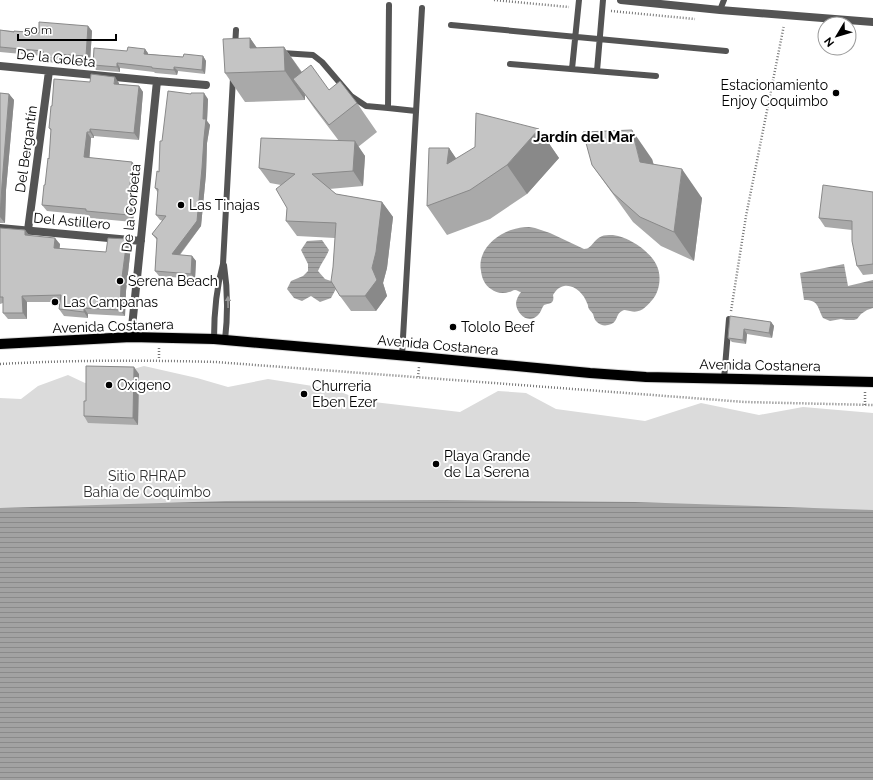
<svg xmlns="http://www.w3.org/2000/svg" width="873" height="780" font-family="Raleway,sans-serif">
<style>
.park{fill:#dbdbdb}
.water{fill:url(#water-rules)}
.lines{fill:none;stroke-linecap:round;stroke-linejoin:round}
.primary-casing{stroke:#dbdbdb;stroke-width:12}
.path{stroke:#767676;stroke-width:2.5;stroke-dasharray:1 2;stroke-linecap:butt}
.service{stroke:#545454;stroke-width:6}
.minor{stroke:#545454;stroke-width:8}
.tertiary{stroke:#545454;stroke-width:8}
.primary{stroke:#000;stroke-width:10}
.wall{fill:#a9a9a9}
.shaded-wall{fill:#898989}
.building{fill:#c4c4c4;stroke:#898989}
.oneway{fill:#989898}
.poi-dot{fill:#000;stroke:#fff;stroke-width:1.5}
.labels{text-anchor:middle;stroke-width:4;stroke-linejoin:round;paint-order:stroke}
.street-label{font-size:14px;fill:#000;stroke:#fff}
.poi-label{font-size:14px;fill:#000;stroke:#fff;text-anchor:start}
.park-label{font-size:14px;fill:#323232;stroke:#fff}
.neighbourhood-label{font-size:15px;font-weight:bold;fill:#000;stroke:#fff}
</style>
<defs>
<pattern id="water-rules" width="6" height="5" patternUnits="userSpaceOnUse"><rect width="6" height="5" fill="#a2a2a2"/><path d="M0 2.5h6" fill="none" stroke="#8a8a8a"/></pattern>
</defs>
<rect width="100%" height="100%" fill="#fff"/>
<!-- park -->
<path class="park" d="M144,366L197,378L228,387L268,379L332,389L365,401L460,412L498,391L526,393L556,409L645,421L701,403L759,415L803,407L873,413V611L0,607V398L21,399L38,386L68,375L85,383Z"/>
<!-- water -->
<path class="water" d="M529,227L535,228L550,233L584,249C594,249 593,235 609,235C625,234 649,250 656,264C662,275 660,290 653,299C647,306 641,314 630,311C627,311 625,309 622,311C615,314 619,323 608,325C604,326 600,325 597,322C594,319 594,317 593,314C592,312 590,311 589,309C587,305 589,307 587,303C584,294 574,284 564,286C559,287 556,290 553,295C555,304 549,303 544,305C541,309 541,313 537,316C528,324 517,314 516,304C516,300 518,296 521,292C519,292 517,290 515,290C513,290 511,292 509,292C503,294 496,293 491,289C485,285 482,279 481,271C477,252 494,236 511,230C517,228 523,227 529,227Z
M322,240L329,250C326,258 321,263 318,271L325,279L334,282L337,287L331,298L320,302L311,296L302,301L294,298L287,289L291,281L303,276L308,271V264L301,250L307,241Z
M844,264L848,286L873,280V308L867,310L861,314L857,319L854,320H846L841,319L830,321L823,318C817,307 819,300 804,300L800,273Z
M445,500L635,502L873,510V780H0V508L226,501Z"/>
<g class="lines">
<defs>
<path id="primary" d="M0,344L131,337L214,339L420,357L590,373L646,377L873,382"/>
</defs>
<!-- primary casing -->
<use href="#primary" class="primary-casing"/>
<!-- path -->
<path class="path" d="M494,0L569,7
M611,11L695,19
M731,311L746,216L784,25
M159,348V360
M0,364C72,360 144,360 216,362L745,402L873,405
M418,377L419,367
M865,392V405"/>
<!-- service -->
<path class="service" d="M389,5L388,108L416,111
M720,10L724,0
M451,25L726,51
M235,47L236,30
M282,53L313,55L322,62L351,96L366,106L388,108
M510,64L656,76
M572,69L579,0
M597,71L603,0
M224,265C228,291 228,314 225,340
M214,339C214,313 216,289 223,264L233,78
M402,355L422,8
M724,379L729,319"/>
<!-- minor -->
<path class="minor" d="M0,66L157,81L206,85
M0,228L141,241
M28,230L49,71
M131,337L157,81"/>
<!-- tertiary -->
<path class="tertiary" d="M621,0L720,10L873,22"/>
<!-- primary -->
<use href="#primary" class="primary"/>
</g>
<!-- wall -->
<path class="wall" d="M88,26L92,31L90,62L60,60V63L46,62L43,57V56L0,52V30L39,33Z
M250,38L257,48L284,47L302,72L329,90L357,103L377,132L358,147L365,156L363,186L329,189L336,194L382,202L393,217L387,268L383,283L387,296L376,311H351L340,296L333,267L335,238L297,236L286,221L287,208L281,185L270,183L259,168L339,141L314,108L305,95V100L245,102L225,73Z
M145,49L148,54L183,57L203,56L206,61L205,74L178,71L177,75L155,73L154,72L120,68V72L96,70L93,65L127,51Z
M90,82L119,83V84L139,86L143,92L139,140L94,136V138H91L89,158L132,162L137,168L134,201L135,202L133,222L90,218L88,215L47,211L42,205L49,159L51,131L49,128L52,106Z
M0,93L9,94L14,100L6,190L5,223H0Z
M208,99L207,121L210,125L207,143L206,174L201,226L180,255L192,256L196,261L195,279L159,276L155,271L157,240L152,234L163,221L160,220L156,215L158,193L155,188L159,172L162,141Z
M539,129L559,158L527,194L490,219L447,235L427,206L449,148L456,159Z
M652,159L654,165L702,198L694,261L661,246L633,222L592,165Z
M873,192V274L863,275L857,266L852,230L825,227L819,218Z
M0,228L25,230L29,236L60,244L59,249L106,252L131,246L126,291L125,316L88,314V318L64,316L59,309L60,302H27V319H8L3,313V303L0,304Z
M730,316L771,322L774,326L772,338L747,334L746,344L732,342L728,338Z
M139,374L138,425L88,423L84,416L86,401Z"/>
<!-- shaded-wall -->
<path class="shaded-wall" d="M88,26L92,31L90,62L86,56Z
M250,38L270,67L250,48Z
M284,47L304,76L293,79L305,95V100L285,71Z
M145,49L148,53V59L144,54Z
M56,54L60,60V63L56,58Z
M203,56L206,61L205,74L202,70Z
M117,63L120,68V72L117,67Z
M174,67L178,71L177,75L174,70Z
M115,77L119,83V90L114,84Z
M139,86L143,92L139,140L134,133Z
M204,93L208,99L207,121L210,125L207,143L206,174L201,226L176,259L172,254L203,119Z
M9,94L14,100L6,190L5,223L0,217L2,184Z
M90,129L94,136V138L90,132Z
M539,129L559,158L527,194L507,165Z
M632,130L652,159L660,191L640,162Z
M87,132L91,138L89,164L84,157Z
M355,141L365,156L363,186L353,171Z
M449,148L469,177L447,164Z
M132,162L137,168L134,201L135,202L133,222L129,215V196Z
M682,169L702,198L694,261L674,232Z
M382,202L393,217L387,268L383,283L387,296L376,311L365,296L372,268Z
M25,230L30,236L25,235Z
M55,238L60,244L59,255L54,248Z
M127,239L131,246L126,291L125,316L120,310L121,285Z
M192,256L196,261L195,279L191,274Z
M22,296L27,302V319L23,313Z
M84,308L88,314V318L84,312Z
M771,322L774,326L772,338L769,333Z
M744,329L747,334L746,344L743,340Z
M134,367L139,374L138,425L133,418Z"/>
<!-- building -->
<path class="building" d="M39,22L88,26L86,56L56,54V58L43,57V51L0,47V30L14,32V31L39,33Z
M250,38V48L284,47L285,71L225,73L223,39Z
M128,47L145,49L144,54L183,57L184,54L203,56L202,70L174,67V70L152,68V67L117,63V67L93,65L94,48L127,51Z
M311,65L329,90L340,81L357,103L329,125L293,79Z
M91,74L115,77L114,84L139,86L134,133L90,129V132H87L84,157L132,162L129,196H130L129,215L86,211V209L42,205L44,185H45L48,158L49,159L51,129L49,128L51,106H52L54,79L90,82Z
M168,91L191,94V93H204L203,119H206L204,138L202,168L197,221L172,254L192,256L191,274L155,271L157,238L152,234L166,216L156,215L158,189L155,188L157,171L159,172L160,141H162Z
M0,93L9,94L2,184L0,217Z
M476,113L539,129L507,165L470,190L427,206L429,148H449L447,164L475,147Z
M632,130L640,162L682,169L674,232L640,217L613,193L592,165L583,132Z
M261,138L355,141L353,171L312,174L336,194L382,202L376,252L372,268L377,280L365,296H340L331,281L333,267L336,223L286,221L287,208L276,189L295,174L259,168Z
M823,185L873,192V264L857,266L852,241V221L819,218Z
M0,228L25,230V235L55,238L54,248L106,252L108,238L127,239L121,285L120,310L84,308V312L59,309L61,295L22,296L23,313H3V297H0Z
M730,316L771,322L769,333L744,329L743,340L728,338Z
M86,366L134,367L133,418L84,416V401H86Z"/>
<!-- one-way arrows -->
<defs><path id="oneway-solid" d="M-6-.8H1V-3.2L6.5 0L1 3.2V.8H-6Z"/></defs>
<use class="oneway" href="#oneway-solid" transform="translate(228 302) rotate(-91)"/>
<!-- markers -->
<g class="poi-dot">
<circle cx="836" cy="93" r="4"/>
<circle cx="181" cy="205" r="4"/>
<circle cx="120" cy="281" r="4"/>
<circle cx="55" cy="302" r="4"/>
<circle cx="453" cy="327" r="4"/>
<circle cx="109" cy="385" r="4"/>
<circle cx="304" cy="394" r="4"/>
<circle cx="436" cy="464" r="4"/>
</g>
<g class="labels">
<!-- street labels -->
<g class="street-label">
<text transform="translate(56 58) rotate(6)" y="5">De la Goleta</text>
<text transform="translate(26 149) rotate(-82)" y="5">Del Bergantín</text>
<text transform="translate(131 208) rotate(-84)" y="5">De la Corbeta</text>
<text transform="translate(72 221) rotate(5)" y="5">Del Astillero</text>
<text transform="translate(113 326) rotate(-2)" y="5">Avenida Costanera</text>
<text transform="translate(438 345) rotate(5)" y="5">Avenida Costanera</text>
<text transform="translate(760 365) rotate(1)" y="5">Avenida Costanera</text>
</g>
<!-- poi labels -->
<g class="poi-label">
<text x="828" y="90" text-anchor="end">Estacionamiento<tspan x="828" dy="16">Enjoy Coquimbo</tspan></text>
<text x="189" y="210">Las Tinajas</text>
<text x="128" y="286">Serena Beach</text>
<text x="63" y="307">Las Campanas</text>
<text x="461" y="332">Tololo Beef</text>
<text x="117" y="390">Oxigeno</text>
<text x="312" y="391">Churreria<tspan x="312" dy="16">Eben Ezer</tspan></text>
<text x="444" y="461">Playa Grande<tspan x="444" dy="16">de La Serena</tspan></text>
</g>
<!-- park labels -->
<g class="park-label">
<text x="147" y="481">Sitio RHRAP<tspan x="147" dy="16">Bahía de Coquimbo</tspan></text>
</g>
<!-- neighbourhood labels -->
<g class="neighbourhood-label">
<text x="584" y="142">Jardín del Mar</text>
</g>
</g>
<!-- north arrow -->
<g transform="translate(837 36) rotate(232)"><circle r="19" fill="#ffffff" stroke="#999999"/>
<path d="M0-3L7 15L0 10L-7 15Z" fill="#000000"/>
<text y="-6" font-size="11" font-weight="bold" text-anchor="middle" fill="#000000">N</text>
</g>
<!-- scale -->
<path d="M18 34v6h98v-6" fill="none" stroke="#000000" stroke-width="2"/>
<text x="24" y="34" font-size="12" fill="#000000" stroke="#ffffff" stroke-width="3" paint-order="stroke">50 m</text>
</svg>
